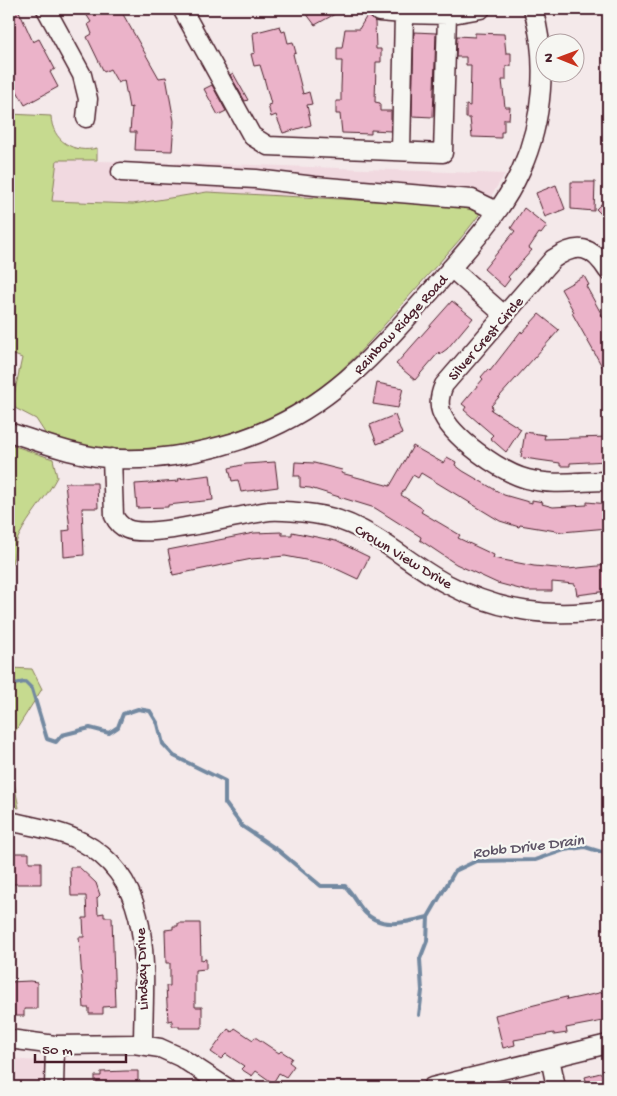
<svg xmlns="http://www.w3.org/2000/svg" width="617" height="1096" font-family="'Gochi Hand',sans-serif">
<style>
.built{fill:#f1d9e0}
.green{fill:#c6da8f;stroke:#887c5d}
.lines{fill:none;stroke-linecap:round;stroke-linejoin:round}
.stream{stroke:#7389a1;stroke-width:4}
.building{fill:#ebb3c9;stroke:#4a1f2b}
.minor-casing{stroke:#4a1f2b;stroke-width:21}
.minor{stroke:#f6f6f2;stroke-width:18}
.labels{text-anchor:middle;stroke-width:4.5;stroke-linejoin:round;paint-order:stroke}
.street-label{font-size:15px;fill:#4a1f2b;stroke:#f6f6f2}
.water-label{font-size:16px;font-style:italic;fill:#5e5466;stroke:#f6f6f2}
</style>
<rect width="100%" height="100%" fill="#f4e9ea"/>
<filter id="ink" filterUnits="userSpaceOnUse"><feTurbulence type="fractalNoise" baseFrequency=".02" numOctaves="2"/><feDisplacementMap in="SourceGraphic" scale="10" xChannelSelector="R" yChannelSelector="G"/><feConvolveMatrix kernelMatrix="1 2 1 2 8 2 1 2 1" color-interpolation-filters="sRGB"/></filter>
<g filter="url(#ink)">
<!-- built -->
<path class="built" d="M57,160L224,164L505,174L481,212L452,205L207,192L133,204L51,201Z
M9,1057L22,1060L63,1062V1087H9Z"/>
<!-- green -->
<path class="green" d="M9,111L10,114L51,116C52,141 74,154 97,148V160H57L52,201L133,204L207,192L452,205L481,212C463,238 440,261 420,284C393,314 368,346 338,373C262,439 143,468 47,436L36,419L15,408L14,395L22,358L9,353Z
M9,444L53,459L57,477C46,498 29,516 19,536C13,546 16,559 9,569Z
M9,668L32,669L42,689L9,741Z
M9,757L19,808L9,806Z"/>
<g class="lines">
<!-- stream -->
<path class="stream" d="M9,685L25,682L32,689L47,739L56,742L62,735L90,728L109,733L118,727L123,714L138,709L150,711L158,724L163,744L174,756L225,781V803L242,826L279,851L321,886H345C352,893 356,901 362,909C378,930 405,923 428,917L455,871L476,861L535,860L564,850L585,847L608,854
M419,1015L422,991L420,959L427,941L428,917"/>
</g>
<!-- building -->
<path class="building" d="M9,9H18L33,42L39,39L55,69L50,72L58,87L25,105L9,77Z
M83,9H120L159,78L166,77L174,121L172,151L135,150L136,132H130L132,107L129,108L124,80L118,83L110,69L104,72L100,64L87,37L92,34L88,24L91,22Z
M303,9H344L315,25Z
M368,14L375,22L376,49H381V62H376L375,102L380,103V111H391V131L371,130V134L342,133L340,114H336V101H341V88L342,61H337V48H342L345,29H359Z
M280,26L282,32L285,31L288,43L293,42L296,53L293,54L303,94L309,92L312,104L307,105L311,125L283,133L276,115L271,117L268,105L271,104L264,78L260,65L254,66L251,54L255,53L253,33Z
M414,32L436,33L433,117L412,116Z
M475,33L504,34L506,53H511V66H506V80H502L505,107H510L509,119H504V132H501V138L472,137L470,118H466V105L470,106L471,65H466V57H456L457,36L475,37Z
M233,73L248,100L245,101L230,75Z
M212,85L226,111L218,115L204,89Z
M571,182H595L594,211L571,209Z
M556,185L565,209L545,217L536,193Z
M608,197V221L596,209Z
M524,208L547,226L541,234L539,233L529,248L532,250L508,277L510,279L504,287L484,269L515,231L511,228Z
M584,276L589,285L586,286L608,326V377L572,313L574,312L561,289Z
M452,301L473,318L447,349L440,354L439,352L415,380L396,364Z
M539,314L559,330L491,406L493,407L491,410L521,429L506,452L490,438L493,435L464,410L466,407L462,404L483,379L481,377L488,369L490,371L521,331L522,333Z
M377,383L403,388L398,408L373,404Z
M395,415L402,434L377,444L370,425Z
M525,432L545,435L544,439L608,437V461L570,463V466H560V463L524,458L521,457Z
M413,446L443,463L447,457L456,462L455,465L463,471L504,495L532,503V500L543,502L542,504L553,507L587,505V502L608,504V528L562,532L520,525L519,527L500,521L421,473L418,478L413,475L401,495L423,509L421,512L460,535L458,538L494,555L493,558L534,566L568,569L608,565V591L577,595L575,584L552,582V591H527L497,583L456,564L420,540L421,537L375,508L310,488L300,487V476H294L295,462L314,463L342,470L341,473L390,486Z
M275,462L278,487L241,492L238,480L232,481L229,468L246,464Z
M210,475L213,500L168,505V507L137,508L135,484L179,481L178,479Z
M65,483H97L98,508H82L84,555L64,557L63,531L70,530Z
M282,532V535H292V532L336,541L369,557L358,579L326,564L285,556L252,559L173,575L168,550L254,533Z
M11,853H29V862H41V884H11Z
M70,867H79L96,883L100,895L97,898L98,914L104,913V917H112L115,1006L103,1007V1014H89V1008H84L79,937H84L83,918H87L86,896H71Z
M178,923H200L201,960L206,959V969L195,970V1007H202V1028H179V1026H172V1020L168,1021L166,986H170V963H166L165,930L173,929V926H178Z
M30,981L37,982V1009H24V1016H9V982Z
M608,991V1020L566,1028L567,1033L554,1035V1033L514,1040L515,1045L503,1048L495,1015L566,997L567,1000Z
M235,1028L253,1040L255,1037L279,1053L281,1051L292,1058L289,1062L294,1066L286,1077L279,1073L273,1083L256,1071L252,1076L241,1069L244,1066L226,1054L221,1059L211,1052L228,1029L232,1032Z
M126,1071H138V1087H95V1076H101V1072Z
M608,1071V1087H588L585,1077Z"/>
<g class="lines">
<defs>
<path id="minor" d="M46,9L82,75L88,99L86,118
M182,9L252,136L268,146L443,153L447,15
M377,9L379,12L404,14L401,151
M406,9L404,14L447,15L481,9
M121,172L256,179L315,186L472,199L497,211
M451,268L504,315
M608,271C592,246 578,242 553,259L444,385C440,394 438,402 441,411C450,437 501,472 527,479C552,486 582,481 608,481
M9,432C34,440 59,450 86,455C129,464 179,457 221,446C325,418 373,356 441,280C470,246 503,211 521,170C543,121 548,60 533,9
M112,458L114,516C117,522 120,526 127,529C151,539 239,515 269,511C284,510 299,512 314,514C367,521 402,560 447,584C500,612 549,618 608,610
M9,821C33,827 60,830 82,842C158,882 143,973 143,1045
M9,1039L55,1045L134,1044L160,1048L180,1057L226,1087
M550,1058L556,1087
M54,1087L55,1045
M432,1087L608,1044"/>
</defs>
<!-- minor casing -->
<use href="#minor" class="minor-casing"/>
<!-- minor -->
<use href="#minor" class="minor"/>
</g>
</g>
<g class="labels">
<!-- street labels -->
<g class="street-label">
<text transform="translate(400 324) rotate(-47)" y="5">Rainbow Ridge Road</text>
<text transform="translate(485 338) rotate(-49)" y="5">Silver Crest Circle</text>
<text transform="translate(404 556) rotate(31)" y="5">Crown View Drive</text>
<text transform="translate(141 969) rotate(-92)" y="5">Lindsay Drive</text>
</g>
<!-- water labels -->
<g class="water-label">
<text transform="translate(528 845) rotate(-7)" y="6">Robb Drive Drain</text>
</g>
</g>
<!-- margin -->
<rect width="617" height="1096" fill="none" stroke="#f6f6f2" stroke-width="30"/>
<rect x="15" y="15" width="587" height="1066" fill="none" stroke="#4a1f2b" stroke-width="2" filter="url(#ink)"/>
<!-- north arrow -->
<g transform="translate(560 58) rotate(271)"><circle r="24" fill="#f6f6f2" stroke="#b1a0a2"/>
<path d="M0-4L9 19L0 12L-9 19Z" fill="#c8321e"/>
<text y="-8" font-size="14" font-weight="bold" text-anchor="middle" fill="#4a1f2b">N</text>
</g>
<!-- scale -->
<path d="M35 1054v8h91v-8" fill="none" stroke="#4a1f2b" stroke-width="2.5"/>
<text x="42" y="1054" font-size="15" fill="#4a1f2b" stroke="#f6f6f2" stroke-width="4" paint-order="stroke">50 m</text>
</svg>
